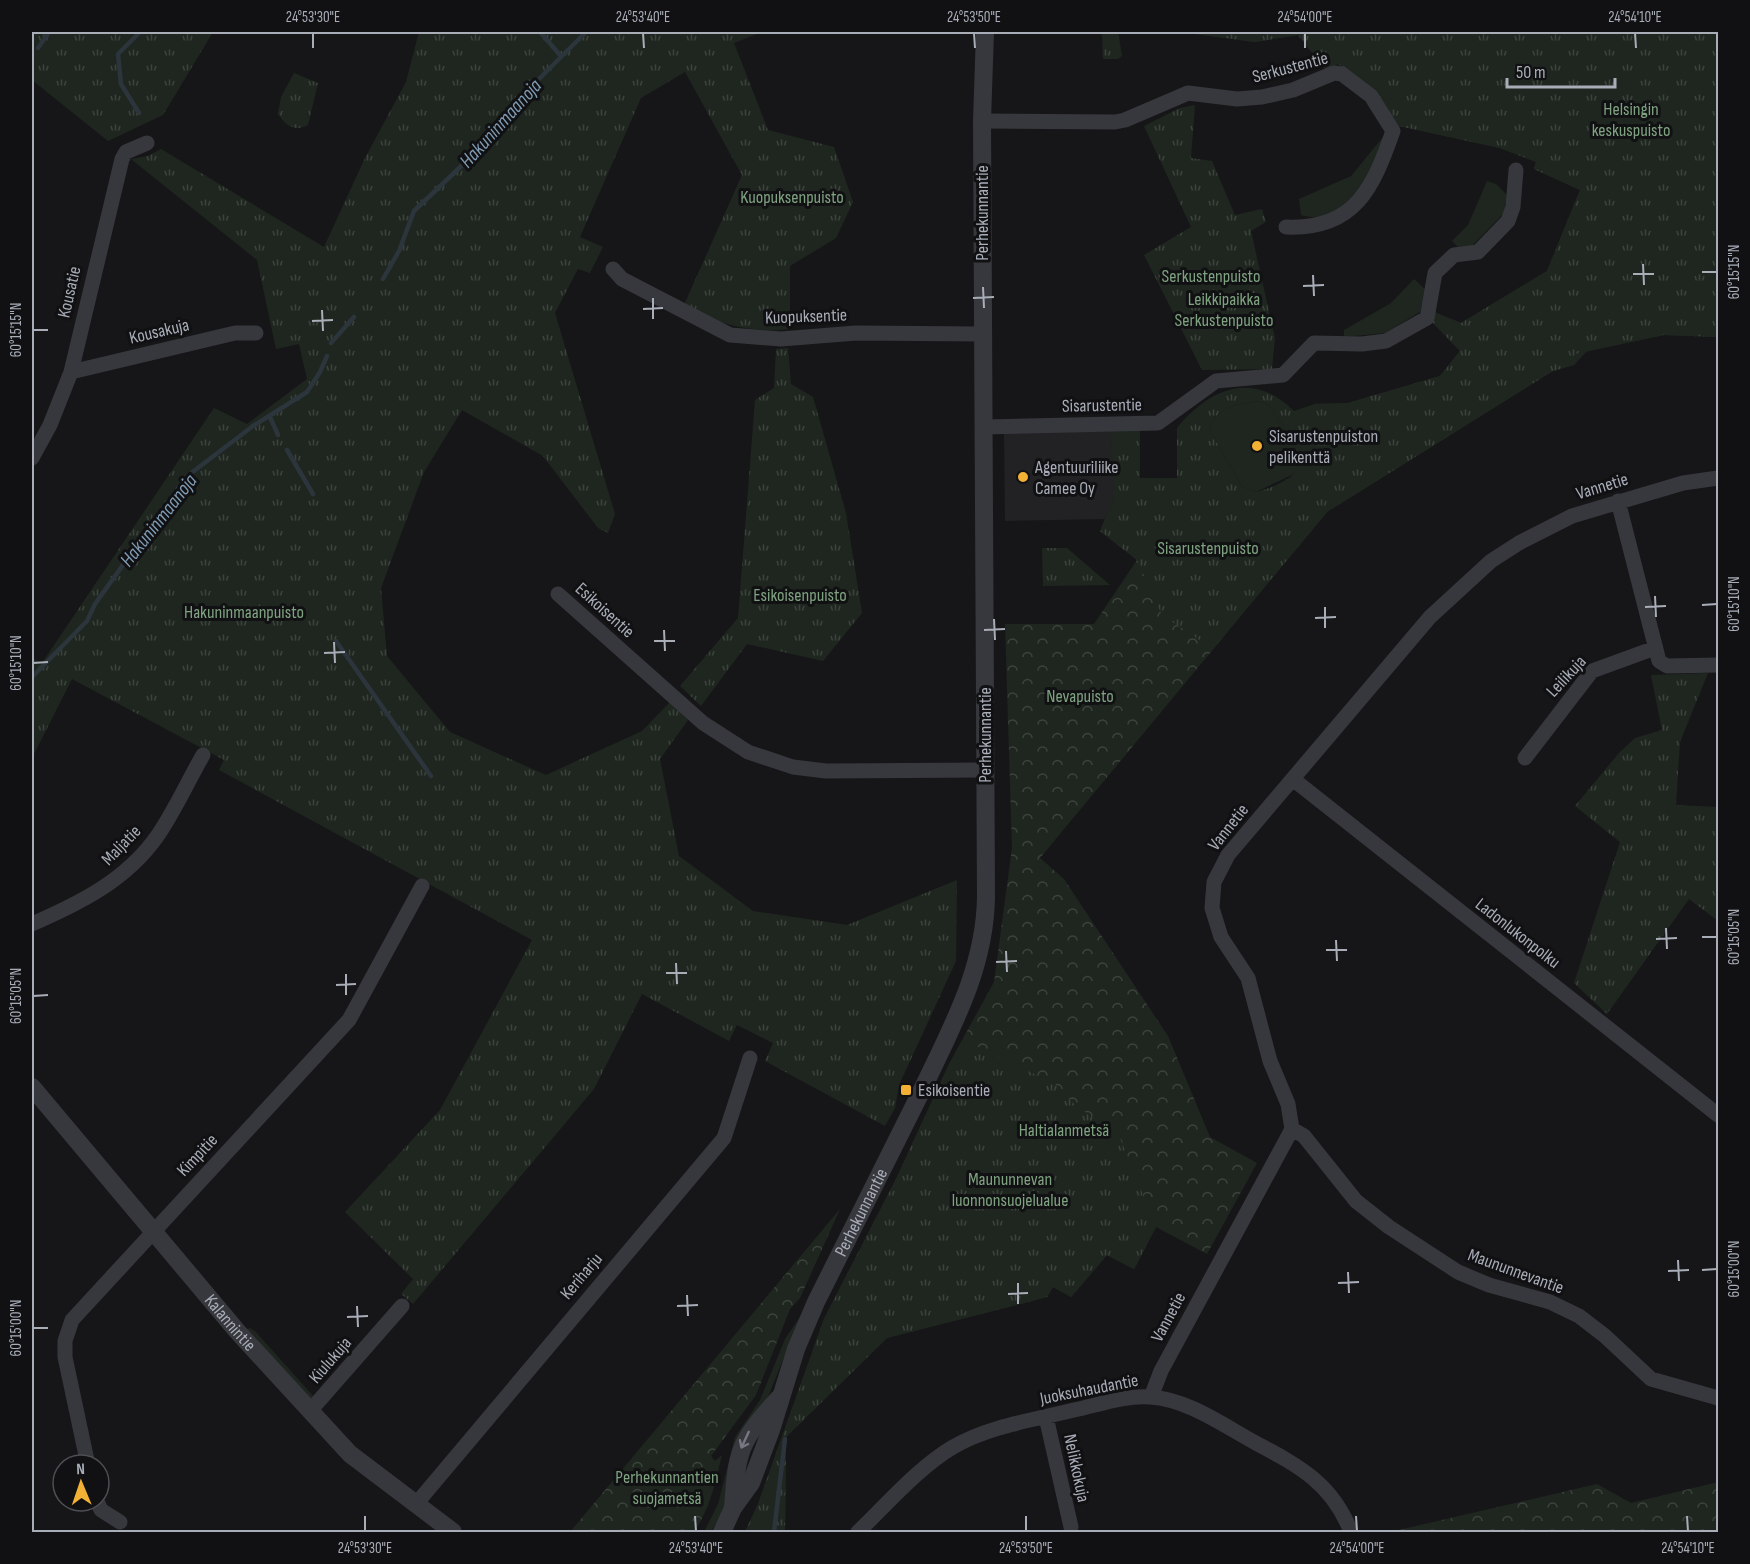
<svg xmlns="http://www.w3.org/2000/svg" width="1750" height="1564" font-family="'Sofia Sans Condensed',sans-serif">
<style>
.built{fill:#222225}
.grass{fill:#1e261f}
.forest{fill:url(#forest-crowns)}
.park{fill:url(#park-tufts);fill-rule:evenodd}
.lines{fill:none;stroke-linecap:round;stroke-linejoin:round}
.stream{stroke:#2c353c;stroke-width:4.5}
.minor{stroke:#37383d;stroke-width:15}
.tertiary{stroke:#37383d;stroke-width:18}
.oneway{stroke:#757881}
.ticks{fill:none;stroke:#a8adb8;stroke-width:2}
.poi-dot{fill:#f2b134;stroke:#111113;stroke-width:2}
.labels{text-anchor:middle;stroke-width:6;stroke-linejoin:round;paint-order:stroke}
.street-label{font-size:18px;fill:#a8adb8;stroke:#111113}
.park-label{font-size:18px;fill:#7fa381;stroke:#111113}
.poi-label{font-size:18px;fill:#a8adb8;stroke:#111113;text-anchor:start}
.water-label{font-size:20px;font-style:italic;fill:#7f9bb3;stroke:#111113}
.neatline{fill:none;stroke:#a8adb8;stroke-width:2}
.ticks-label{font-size:15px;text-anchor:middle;fill:#a8adb8}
</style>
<defs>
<pattern id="forest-crowns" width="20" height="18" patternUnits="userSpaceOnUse" patternTransform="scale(1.5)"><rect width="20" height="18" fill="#1e261f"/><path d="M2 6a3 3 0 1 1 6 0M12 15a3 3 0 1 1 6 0" fill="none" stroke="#3c433d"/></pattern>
<pattern id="park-tufts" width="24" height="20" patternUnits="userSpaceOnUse" patternTransform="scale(1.5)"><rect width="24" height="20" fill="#1e261f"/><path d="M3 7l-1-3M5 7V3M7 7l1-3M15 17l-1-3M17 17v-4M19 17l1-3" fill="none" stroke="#3c433d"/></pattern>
</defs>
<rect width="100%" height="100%" fill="#161618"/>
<!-- built -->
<path class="built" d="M1111,431L1114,498L1105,519L1005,521L1004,433Z"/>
<!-- grass -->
<path class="grass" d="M1383,137C1381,145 1381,157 1377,164C1364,190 1333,226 1301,215L1299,199L1351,176Z
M1487,181L1496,184L1507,195L1504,213L1472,246L1458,247L1452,241L1468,225Z
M1414,279L1425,289L1420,312L1385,333L1344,337V330L1391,303Z
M1261,401L1269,405L1298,448L1299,467L1294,474L1256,492L1242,487L1210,430C1212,408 1243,402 1261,401Z
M801,1315L720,1516L711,1532H704L718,1504L735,1437L760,1400L785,1339Z
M250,1328L255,1331L315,1398L310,1399L247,1329Z"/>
<!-- forest -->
<path class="forest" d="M1181,32H1718V337L1664,335L1587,351L1574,365L1553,371L1327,512L1040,858L1064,879L1168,1036L1210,1137L1257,1163L1207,1254L1156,1227L1134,1269L1107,1255L1071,1297L1053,1287L1047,1297L887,1338L786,1437L785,1532H745L758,1504L824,1319L896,1179L950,1062L994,982L1012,848L1005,624H1094L1137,560L1100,531L1114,498L1111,431H1140V478H1177V428L1246,501L1301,472L1315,404L1348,403L1440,376L1460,351L1432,322L1434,312L1461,323L1547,271L1580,190L1534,169L1536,162L1500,148L1399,126L1375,90L1338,64L1325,69L1298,35L1255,42Z
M840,1209L800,1298L790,1309L756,1395L711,1456L715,1461L722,1455C715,1483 710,1509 694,1532H570Z
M1718,1482V1532H1390L1597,1484L1631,1503Z"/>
<!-- park -->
<path class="park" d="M32,32H213L163,115L108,141L32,80Z
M419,32H762L734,43L768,130L834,147L853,202L836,238L790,266V329C748,333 721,325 684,305L742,175L685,72L641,98L580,237L603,247L590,273L578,269L555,313L615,514L608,533L598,528L543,456L462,410L424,472L381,588L387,656L450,732L546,775L642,731L670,702L688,720L660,759L679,856L753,911L847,925L957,880L956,961L899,1085L895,1108L885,1126L765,1061L773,1043L737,1025L729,1041L642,994L594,1089L413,1304L401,1294L413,1279L345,1212L440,1110L532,940L219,770L224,760L72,679L32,758V658L42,663L214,408L247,424L307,379L299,344L276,349L257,260L131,159L148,156L161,149L324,247L365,158L406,82Z
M1102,32H1118L1122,56L1118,59H1103Z
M1181,32H1718V337L1664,335L1575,354L1574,365L1553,371L1327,512L1213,649L1162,615L1137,560L1100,531L1114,498L1111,431H1140V478H1177V428C1210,388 1253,370 1294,411L1315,404L1348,403L1440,376L1460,351L1432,322L1434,312L1461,323L1547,271L1580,190L1534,169L1536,162L1500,148L1399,126L1375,90L1338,64L1325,69L1298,35L1255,42ZM1261,401L1269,405C1296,446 1325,474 1256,492L1242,487L1210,430C1212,408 1243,402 1261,401Z
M294,73L318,83L308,125C295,132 286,126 278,114L281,97Z
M1195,105L1191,158L1212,161L1235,215L1262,209L1266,222L1251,231L1275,338L1272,369L1202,370L1144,255L1191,227L1144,126L1180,108Z
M788,348L791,384L813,397L846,513L862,613L823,661L747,644L701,706L680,686L738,618L755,400L774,388L776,349Z
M1042,548H1067L1110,585L1043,586Z
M1708,673L1680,742L1676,805L1718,807V921L1689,899L1607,1014L1574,983L1620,842L1575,806L1619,753L1635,738L1662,730L1651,675Z
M976,1046L1055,1084L1077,1107L1118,1133L1156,1227L1134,1269L1107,1255L1071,1297L1053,1287L1047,1297L887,1338L786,1437L785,1532H745L758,1504L824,1319L896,1179L950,1062L967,1048Z"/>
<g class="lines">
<!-- stream -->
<path class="stream" d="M540,32L560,55
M38,48L49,32
M139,113L121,84L118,54L140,32
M383,279L399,251L414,211L495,134L522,96L586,32
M331,343L354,317
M270,417L278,435
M287,450L313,494
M336,641L431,776
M32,677L87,621L95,604L186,477L253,426L307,392L320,372L327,356
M774,1532L785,1439"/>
<!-- minor -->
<path class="minor" d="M982,121L1115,122L1125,120L1188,93L1237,99L1262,97L1293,90L1334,73L1342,74L1371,96L1393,131C1373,188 1355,230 1286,227
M613,269L622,279L730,335L781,339L856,333L982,334
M71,372L235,333H256
M984,427L1158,423L1216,381L1283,375L1314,343L1362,344L1386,341L1427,318L1435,273L1454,255L1478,252L1508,221L1513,207L1516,170
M32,458L50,425L71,372L122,159L126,152L147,143
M1618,501L1659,661L1667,666L1718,665
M558,594L703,723L748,752L793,767L826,771L985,770
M1525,758L1592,671L1655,648
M1294,780L1718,1115
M32,924C80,903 127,880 158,835C175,810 188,781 203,755
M1292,1129L1304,1136L1356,1201L1389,1227L1458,1272L1489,1285L1550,1302L1579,1316L1605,1336L1651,1379L1718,1398
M1151,1397L1161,1371L1292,1129L1288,1104L1270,1061L1248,978L1221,937L1212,908L1214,882L1228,855L1430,617L1491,561L1519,543L1572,516L1683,483L1718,478
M310,1411L402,1306
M1046,1417L1071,1527
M88,1465L65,1357V1341L72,1320L349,1020L422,886
M97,1501L101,1510L120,1522
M416,1504L724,1138L750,1058
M858,1532C886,1505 919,1467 953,1447C989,1426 1034,1420 1074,1410C1098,1405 1125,1395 1150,1397C1187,1399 1223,1425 1254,1442C1299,1466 1332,1483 1351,1532"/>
<!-- tertiary -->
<g class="tertiary">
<path id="s1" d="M32,1087L237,1331L350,1454L453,1532"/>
<path d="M733,1508C737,1450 739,1442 778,1399"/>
<path id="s2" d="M722,1532L733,1508L751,1483L771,1430L796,1349L816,1302C851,1231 887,1161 922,1090C952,1027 985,968 986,897L982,121L985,32"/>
</g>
</g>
<!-- one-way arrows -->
<defs><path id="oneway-shaft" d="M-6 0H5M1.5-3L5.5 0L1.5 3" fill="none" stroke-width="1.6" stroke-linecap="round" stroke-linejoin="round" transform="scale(1.5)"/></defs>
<use class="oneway" href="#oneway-shaft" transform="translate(745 1440) rotate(115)"/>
<!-- ticks -->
<path class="ticks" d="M313,33V48M643,33L644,48M974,33L975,48M1305,33V48M1635,33L1636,48M1643,264L1644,285M1702,272H1717M1633,274H1654M1313,275L1314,296M1303,286L1324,285M983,287L984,308M653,298V319M973,298L994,297M643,309L663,308M322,310L323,331M312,321L333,320M33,330H48M1655,596L1656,617M1702,605L1717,604M1325,607V628M1645,607L1666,606M1315,618L1336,617M994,619L995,640M664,630L665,651M984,630L1005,629M654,641H675M334,642L335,663M324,653L345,652M33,663L48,662M1666,928L1667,949M1702,937H1717M1656,939L1677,938M1336,940L1337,961M1326,950H1347M1006,951L1007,972M996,962L1017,961M676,963L677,984M666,973H687M346,974V995M336,985L356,984M33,996L48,995M1678,1260L1679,1281M1702,1270L1717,1269M1668,1271L1689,1270M1348,1272L1349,1293M1018,1283V1304M1338,1283L1359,1282M1008,1294L1028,1293M687,1295L688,1316M357,1306L358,1327M677,1306L698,1305M347,1317L368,1316M33,1328H48M365,1516V1531M695,1516L696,1531M1026,1516V1531M1356,1516L1357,1531M1687,1516L1688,1531"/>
<!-- markers -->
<g class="poi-dot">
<circle cx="1257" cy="446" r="6"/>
<circle cx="1023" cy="477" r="6"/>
<rect x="900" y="1084" width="12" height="12" rx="3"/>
</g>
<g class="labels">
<!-- street labels -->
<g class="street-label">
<text transform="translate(1290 67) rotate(-15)" y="6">Serkustentie</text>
<text transform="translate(982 213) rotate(-90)" y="6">Perhekunnantie</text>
<text transform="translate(69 292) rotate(-77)" y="6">Kousatie</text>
<text transform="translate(806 316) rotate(-2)" y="6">Kuopuksentie</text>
<text transform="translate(159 331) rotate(-13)" y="6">Kousakuja</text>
<text transform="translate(1102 405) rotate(-1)" y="6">Sisarustentie</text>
<text transform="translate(1602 486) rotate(-17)" y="6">Vannetie</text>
<text transform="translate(605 610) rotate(42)" y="6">Esikoisentie</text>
<text transform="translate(1566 676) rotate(-47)" y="6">Leilikuja</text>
<text transform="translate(985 735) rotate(-90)" y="6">Perhekunnantie</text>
<text transform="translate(1228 827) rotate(-52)" y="6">Vannetie</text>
<text transform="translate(121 845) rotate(-46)" y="6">Maljatie</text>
<text transform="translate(1518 933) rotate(38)" y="6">Ladonlukonpolku</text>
<text transform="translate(197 1155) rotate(-47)" y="6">Kimpitie</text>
<text dy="6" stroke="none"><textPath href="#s2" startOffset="350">Perhekunnantie</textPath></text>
<text transform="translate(1516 1271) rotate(20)" y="6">Maununnevantie</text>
<text transform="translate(581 1276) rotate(-50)" y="6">Keriharju</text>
<text transform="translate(1168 1317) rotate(-62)" y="6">Vannetie</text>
<text dy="6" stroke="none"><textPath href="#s1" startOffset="308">Kalannintie</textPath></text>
<text transform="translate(330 1360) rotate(-49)" y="6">Kiulukuja</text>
<text transform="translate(1089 1389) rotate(-11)" y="6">Juoksuhaudantie</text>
<text transform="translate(1077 1468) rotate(78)" y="6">Nelikkokuja</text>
</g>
<!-- park labels -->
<g class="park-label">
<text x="1631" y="115">Helsingin<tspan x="1631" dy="21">keskuspuisto</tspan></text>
<text x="792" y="203">Kuopuksenpuisto</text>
<text x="1211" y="282">Serkustenpuisto</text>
<text x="1224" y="305">Leikkipaikka<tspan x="1224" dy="21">Serkustenpuisto</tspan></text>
<text x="1208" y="554">Sisarustenpuisto</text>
<text x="800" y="601">Esikoisenpuisto</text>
<text x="244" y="618">Hakuninmaanpuisto</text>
<text x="1080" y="702">Nevapuisto</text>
<text x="1064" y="1136">Haltialanmetsä</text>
<text x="1010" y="1185">Maununnevan<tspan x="1010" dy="21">luonnonsuojelualue</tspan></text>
<text x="667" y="1483">Perhekunnantien<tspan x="667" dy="21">suojametsä</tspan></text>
</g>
<!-- poi labels -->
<g class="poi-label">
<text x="1269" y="442">Sisarustenpuiston<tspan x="1269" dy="21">pelikenttä</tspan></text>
<text x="1035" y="473">Agentuuriliike<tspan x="1035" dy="21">Camee Oy</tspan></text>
<text x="918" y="1096">Esikoisentie</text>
</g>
<!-- water labels -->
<g class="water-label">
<text transform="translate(500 123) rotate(-48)" y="7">Hakuninmaanoja</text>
<text transform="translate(158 520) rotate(-52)" y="7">Hakuninmaanoja</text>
</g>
</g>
<!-- border -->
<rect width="1750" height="1564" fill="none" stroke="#111113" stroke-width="66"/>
<!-- north arrow -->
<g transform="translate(81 1483) rotate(358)"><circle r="28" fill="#111113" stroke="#4d4f55" stroke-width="1.5"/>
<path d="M0-4.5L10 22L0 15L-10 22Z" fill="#f2b134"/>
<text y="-9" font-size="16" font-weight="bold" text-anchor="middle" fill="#a8adb8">N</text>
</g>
<!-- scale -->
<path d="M1507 78v9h108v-9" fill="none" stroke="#a8adb8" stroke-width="3"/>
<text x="1516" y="78" font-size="18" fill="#a8adb8" stroke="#111113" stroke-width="4.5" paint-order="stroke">50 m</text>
<rect x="33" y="33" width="1684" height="1498" class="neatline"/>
<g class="ticks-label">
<text x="313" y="22">24°53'30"E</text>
<text x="643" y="22">24°53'40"E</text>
<text x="974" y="22">24°53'50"E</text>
<text x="1305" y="22">24°54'00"E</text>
<text x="1635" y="22">24°54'10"E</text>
<text transform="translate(1734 272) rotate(-90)" y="5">60°15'15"N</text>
<text transform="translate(16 330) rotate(-90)" y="5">60°15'15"N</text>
<text transform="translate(1734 604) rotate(-90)" y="5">60°15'10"N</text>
<text transform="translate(16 663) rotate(-90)" y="5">60°15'10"N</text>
<text transform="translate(1734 937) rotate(-90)" y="5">60°15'05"N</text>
<text transform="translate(16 996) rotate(-90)" y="5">60°15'05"N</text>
<text transform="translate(1734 1269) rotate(-90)" y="5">60°15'00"N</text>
<text transform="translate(16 1328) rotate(-90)" y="5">60°15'00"N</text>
<text x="365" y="1553">24°53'30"E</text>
<text x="696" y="1553">24°53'40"E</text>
<text x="1026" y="1553">24°53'50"E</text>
<text x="1357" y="1553">24°54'00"E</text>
<text x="1688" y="1553">24°54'10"E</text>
</g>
</svg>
